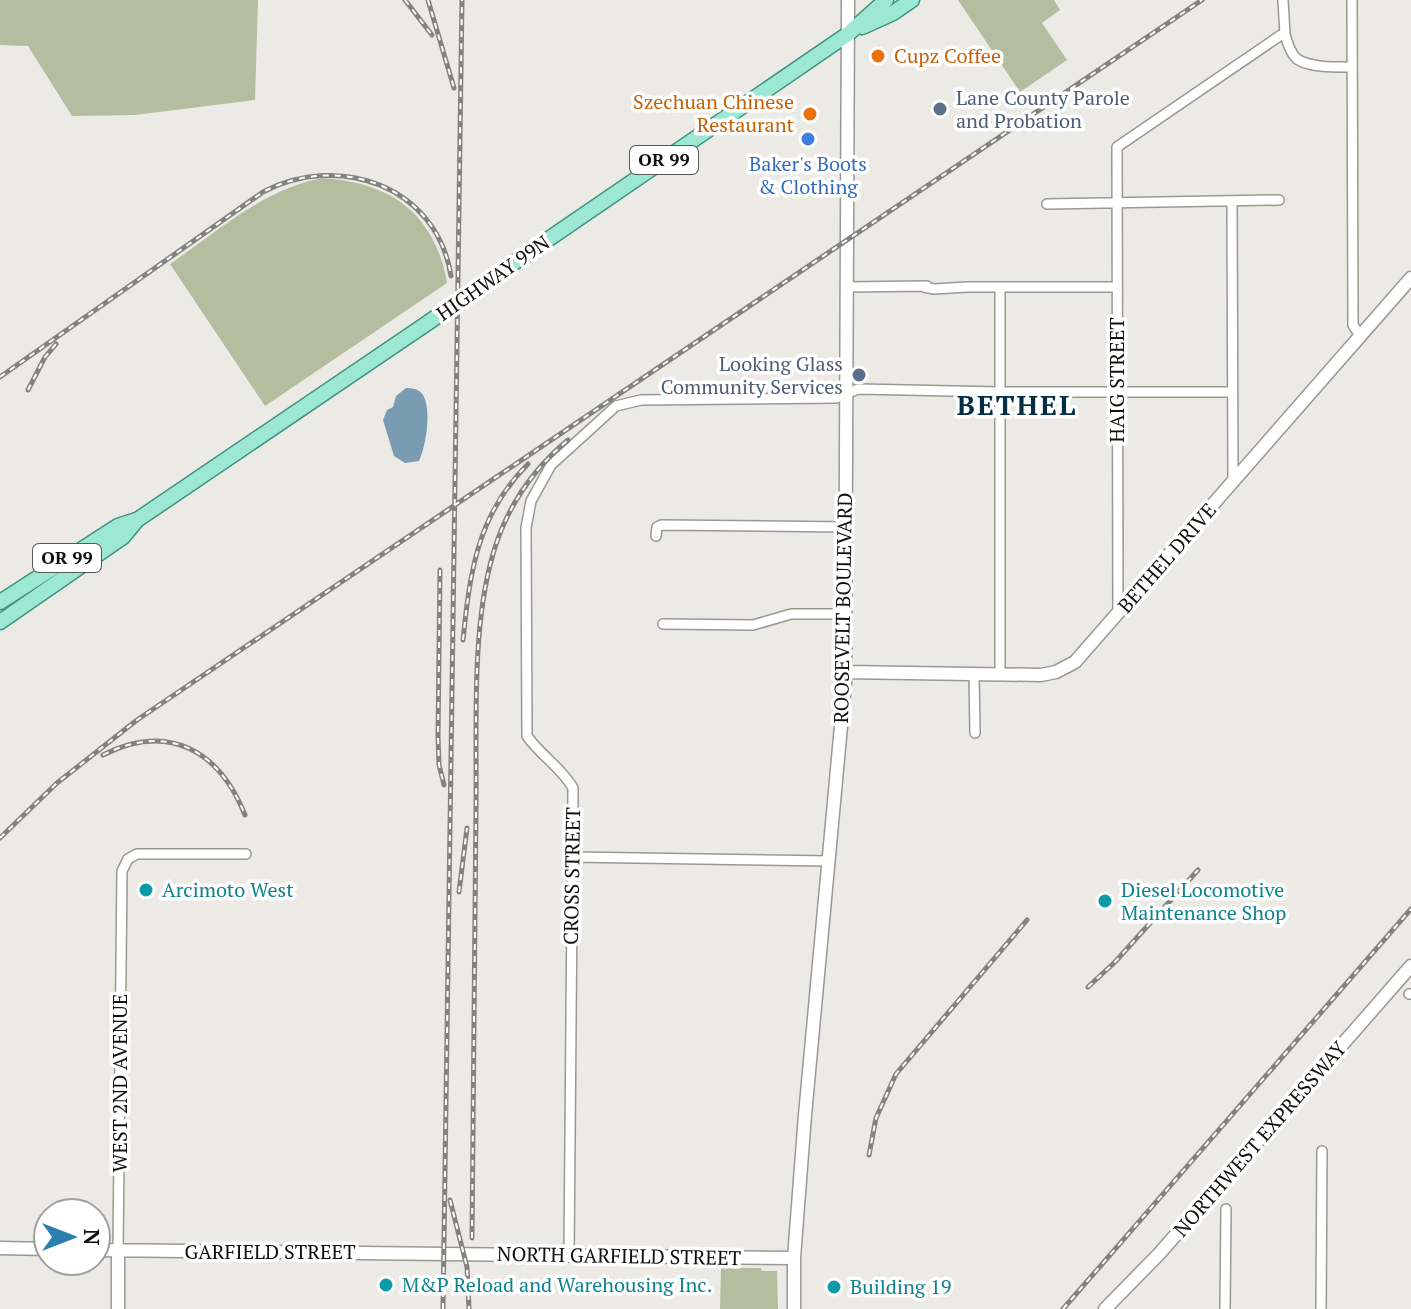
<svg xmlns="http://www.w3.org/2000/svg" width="1411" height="1309" font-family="'PT Serif',serif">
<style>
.green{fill:#b3bda0}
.water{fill:#7a9cb3}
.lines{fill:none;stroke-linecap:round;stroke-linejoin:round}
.street-casing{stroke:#9a9893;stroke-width:12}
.secondary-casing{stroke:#9a9893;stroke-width:15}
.primary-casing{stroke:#40937e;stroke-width:17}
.street{stroke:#fff;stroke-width:9}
.secondary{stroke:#fff;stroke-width:12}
.primary{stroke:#9ce8d5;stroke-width:14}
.rail-casing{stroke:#83827f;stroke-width:5}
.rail{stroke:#fff;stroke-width:2;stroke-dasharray:6;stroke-linecap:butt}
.primary-bridge-casing{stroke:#40937e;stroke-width:17;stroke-linecap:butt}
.primary-bridge{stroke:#9ce8d5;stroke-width:14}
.food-dot{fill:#e8710a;stroke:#fff;stroke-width:3}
.service-dot{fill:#5c6f8a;stroke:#fff;stroke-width:3}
.shop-dot{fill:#3f7fe0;stroke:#fff;stroke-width:3}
.culture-dot{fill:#0f9aa8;stroke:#fff;stroke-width:3}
.labels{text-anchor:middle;stroke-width:7;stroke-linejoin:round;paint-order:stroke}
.shield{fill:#fff;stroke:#585857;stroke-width:2}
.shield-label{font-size:18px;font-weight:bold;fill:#11100f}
.food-label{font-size:20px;fill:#c56008;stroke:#fff;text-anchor:start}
.service-label{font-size:20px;fill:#4e5e75;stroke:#fff;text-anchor:start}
.shop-label{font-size:20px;fill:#366cbe;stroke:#fff}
.street-label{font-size:20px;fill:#11100f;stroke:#fff}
.culture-label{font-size:20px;fill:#0d838f;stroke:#fff;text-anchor:start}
.district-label{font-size:28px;font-weight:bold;letter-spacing:2px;fill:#032e44;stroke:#fff}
</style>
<rect width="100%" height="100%" fill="#eceae5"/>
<!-- green -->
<path class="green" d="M0,0H258L255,100L135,115L72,116L28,46L0,45Z
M958,0H1054L1060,10L1042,23L1067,60L1020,92Z
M322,178C391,182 435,214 447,283L265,406L170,264C218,231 264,189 322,178Z
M721,1268H761L762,1271H777L778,1309H720Z"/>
<!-- water -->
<path class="water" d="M406,388C413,388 419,389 423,395C432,410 426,446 419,461L405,463L394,456L383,420L387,410L393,407L396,396Z"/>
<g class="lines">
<defs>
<path id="street" d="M1283,0L1285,34
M1352,0L1353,325L1360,336
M1232,201L1233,481
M1047,204L1279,200
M846,287L927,286
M924,287L934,289L967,287H1116
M1000,287V675
M656,536L657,527L661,525L846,527
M1118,612L1117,147L1281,35L1285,34C1287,42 1290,53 1297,59C1310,68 1337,67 1352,67
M663,624L753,625L791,614H845
M974,675L975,733
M573,857L829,861
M1409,994H1411
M118,1250L122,871L128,859L137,854H246
M569,1255L573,788C561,767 541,756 527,736L526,528L531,501L551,465L616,406L641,400L836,398L858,389L1000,392H1232
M1225,1309L1226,1209
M1321,1309L1322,1151"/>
<path id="secondary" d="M845,672L1041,675L1056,672L1075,662L1411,278
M0,1248L48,1249
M96,1250L794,1258
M118,1309V1250
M794,1309V1258L805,1115L845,683L848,0
M1105,1309L1159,1254L1411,966"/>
<path id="primary" d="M862,27L893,13L912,0
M480,286L848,34L886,0
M0,602L118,526L136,520
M0,622L123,537L137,520L429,322"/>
</defs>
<!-- street casing -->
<use href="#street" class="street-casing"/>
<!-- secondary casing -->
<use href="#secondary" class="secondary-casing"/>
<!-- primary casing -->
<use href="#primary" class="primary-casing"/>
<!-- street -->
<use href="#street" class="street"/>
<!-- secondary -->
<use href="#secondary" class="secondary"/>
<!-- primary -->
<use href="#primary" class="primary"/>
<defs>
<path id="rail" d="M405,0L432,35
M428,0L454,88
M0,377L263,192C339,152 437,186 451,276
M28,390L45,357L56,344
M440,570L438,736L439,765L444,785
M463,640C470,572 477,515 528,464
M103,755C168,722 219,750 245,815
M0,838L57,783L137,720L1202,0
M459,892L467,828
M1088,987L1115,962L1198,870
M869,1155L876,1118L896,1074L1027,920
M450,1200L467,1267L469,1309
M472,1238C473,1094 475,951 476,808C477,728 471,630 493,554C506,509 532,470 568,440
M443,1309L462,0
M1063,1309L1411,909"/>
</defs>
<!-- rail casing -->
<use href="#rail" class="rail-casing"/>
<!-- rail -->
<use href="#rail" class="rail"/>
<defs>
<path id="primary-bridge" d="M429,322L480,286"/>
</defs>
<!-- primary-bridge casing -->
<use href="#primary-bridge" class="primary-bridge-casing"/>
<!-- primary-bridge -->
<use href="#primary-bridge" class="primary-bridge"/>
</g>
<!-- markers -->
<g class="food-dot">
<circle cx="878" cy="56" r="8"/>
<circle cx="810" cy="114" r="8"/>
</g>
<g class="service-dot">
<circle cx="940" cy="109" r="8"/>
<circle cx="859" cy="375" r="8"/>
</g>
<circle class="shop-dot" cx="808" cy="139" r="8"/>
<g class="culture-dot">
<circle cx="146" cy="890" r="8"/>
<circle cx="1105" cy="901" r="8"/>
<circle cx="386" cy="1285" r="8"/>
<circle cx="834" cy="1287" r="8"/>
</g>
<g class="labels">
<!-- shield labels -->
<g class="shield">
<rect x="630" y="146" width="68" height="28" rx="6"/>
<rect x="33" y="544" width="68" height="28" rx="6"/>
</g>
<g class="shield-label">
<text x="664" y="166">OR 99</text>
<text x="67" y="564">OR 99</text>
</g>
<!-- food labels -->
<g class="food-label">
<text x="894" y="63">Cupz Coffee</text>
<text x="794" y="109" text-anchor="end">Szechuan Chinese<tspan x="794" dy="23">Restaurant</tspan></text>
</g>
<!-- service labels -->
<g class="service-label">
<text x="956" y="105">Lane County Parole<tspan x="956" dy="23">and Probation</tspan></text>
<text x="843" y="371" text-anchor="end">Looking Glass<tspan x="843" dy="23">Community Services</tspan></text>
</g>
<!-- shop labels -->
<g class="shop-label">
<text x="808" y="171">Baker's Boots<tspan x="808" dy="23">&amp; Clothing</tspan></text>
</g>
<!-- street labels -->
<g class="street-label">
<text transform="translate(493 278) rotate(-35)" y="7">HIGHWAY 99N</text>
<text transform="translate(1117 380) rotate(-90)" y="7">HAIG STREET</text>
<text transform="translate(1167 558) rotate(-49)" y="7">BETHEL DRIVE</text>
<text transform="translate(843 608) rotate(-89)" y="7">ROOSEVELT BOULEVARD</text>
<text transform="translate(572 876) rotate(-89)" y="7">CROSS STREET</text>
<text transform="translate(120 1083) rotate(-90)" y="7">WEST 2ND AVENUE</text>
<text transform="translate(1260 1139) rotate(-49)" y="7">NORTHWEST EXPRESSWAY</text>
<text x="270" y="1259">GARFIELD STREET</text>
<text transform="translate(619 1256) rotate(1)" y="7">NORTH GARFIELD STREET</text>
</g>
<!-- culture labels -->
<g class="culture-label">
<text x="162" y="897">Arcimoto West</text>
<text x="1121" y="897">Diesel Locomotive<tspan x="1121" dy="23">Maintenance Shop</tspan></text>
<text x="402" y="1292">M&amp;P Reload and Warehousing Inc.</text>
<text x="850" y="1294">Building 19</text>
</g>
<!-- district labels -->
<g class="district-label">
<text x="1017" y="415">BETHEL</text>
</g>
</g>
<!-- north arrow -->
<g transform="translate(72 1237) rotate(90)"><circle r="38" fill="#ffffff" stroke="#a09f9f" stroke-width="2"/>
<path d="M0-6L14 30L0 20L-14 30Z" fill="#2a7fae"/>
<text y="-12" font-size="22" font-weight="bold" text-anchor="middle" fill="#11100f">N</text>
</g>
</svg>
